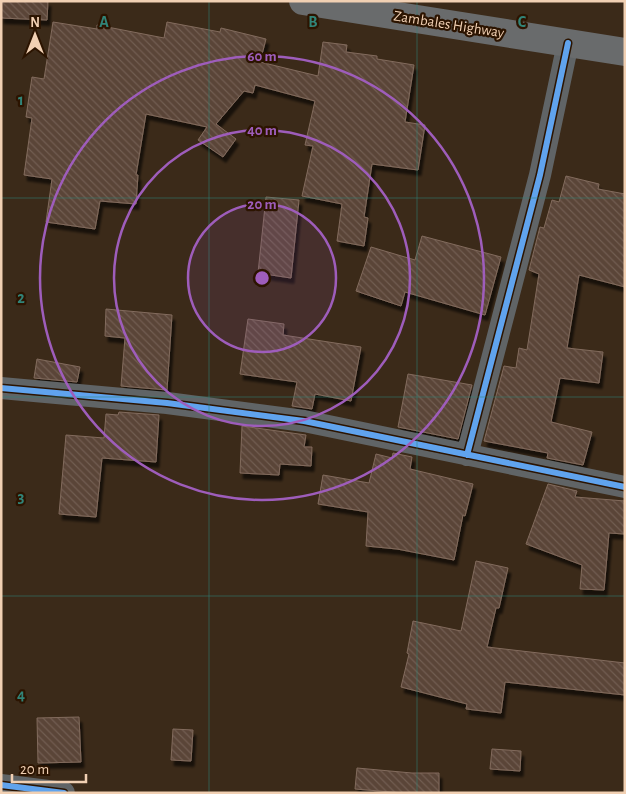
<svg xmlns="http://www.w3.org/2000/svg" width="626" height="794" font-family="'Alegreya Sans',sans-serif">
<style>
.building{fill:url(#building-back-hatch);stroke:#826b5d;filter:url(#shadow)}
.lines{fill:none;stroke-linecap:round;stroke-linejoin:round}
.minor{stroke:#606466;stroke-width:22}
.primary{stroke:#696b6c;stroke-width:28}
.cycleway-casing{stroke:#2c1400;stroke-width:9}
.cycleway{stroke:#60a3ed;stroke-width:6}
.grid{fill:none;stroke:#318478;stroke-width:1;stroke-opacity:0.55}
.ring{fill:none;stroke:#9e5dbb;stroke-width:2.5}
.labels{text-anchor:middle;stroke-width:4.5;stroke-linejoin:round;paint-order:stroke}
.street-label{font-size:15px;fill:#f1d0b3;stroke:#2c1400}
.grid-label{font-size:16px;text-anchor:middle;font-weight:bold;fill:#318478;stroke:#2c1400;stroke-width:4.5;stroke-linejoin:round;paint-order:stroke}
.centre{fill:#9e5dbb;stroke:#2c1400;stroke-width:2.5}
.ring-label{font-size:15px;text-anchor:middle;font-weight:bold;fill:#9e5dbb;stroke:#2c1400;stroke-width:4.5;stroke-linejoin:round;paint-order:stroke}
</style>
<defs>
<pattern id="building-back-hatch" width="6" height="6" patternUnits="userSpaceOnUse" patternTransform="scale(1.25)"><rect width="6" height="6" fill="#5a4437"/><path d="M-1 5l2 2M0 0l6 6M5-1l2 2" fill="none" stroke="#725e52"/></pattern>
<filter id="shadow"><feDropShadow dx="3" dy="5.5" stdDeviation="1" flood-color="#0009"/></filter>
</defs>
<rect width="100%" height="100%" fill="#3b2a19"/>
<!-- building -->
<path class="building" d="M1,1H48L47,20L1,18Z
M53,22L97,29V25L164,38L167,22L220,32L221,28L266,39L260,62L318,76L323,42L347,45L346,52L377,56V59L414,65L405,122L425,125L418,170L372,164L364,217L368,218L364,246L337,241L342,204L302,196L313,146L305,145L315,101L255,85L253,93L244,91L216,124L236,139L223,157L198,140L207,127L146,114L136,175H138L136,204L100,201L95,229L46,222L52,179L24,175L32,118L26,117L32,77L44,79Z
M566,176L599,184L598,189L625,194V287L579,275L567,348L603,352L599,383L560,378L551,422L592,432L583,465L547,458L548,453L484,441L504,366L516,368L519,348L527,350L539,274L529,270L540,227L544,228L552,200L559,202Z
M266,197L299,200L291,278L258,273Z
M422,236L501,257L485,315L405,292L401,306L356,291L371,247L415,260Z
M106,309L172,315L167,390L121,386L125,338L105,336Z
M248,319L284,324L283,335L361,347L351,401L315,394L312,409L292,406L297,382L240,374Z
M37,359L80,367L77,382L34,378Z
M408,374L472,385L458,439L398,427Z
M119,412L159,415L156,462L102,458L96,517L59,514L66,435L104,438L106,414L118,415Z
M242,426L306,435L304,447H312L311,466L280,464L279,475L240,473Z
M393,453L412,457L410,469L473,484L465,516L463,515L454,560L397,549L366,546L368,512L318,504L323,475L369,483L376,454L392,458Z
M548,484L577,491L575,497L625,501V534L609,533L604,590L580,589L582,565L526,544Z
M476,561L508,568L499,608H496L487,647L625,663V695L505,682L501,713L466,709L467,704L401,687L409,654L407,653L413,621L461,631Z
M79,717L81,762L38,763L37,718Z
M173,729L193,730L191,761L171,760Z
M492,749L521,751L520,771L490,769Z
M357,768L412,773H439V793H404L355,789Z"/>
<g class="lines">
<!-- minor -->
<path class="minor" d="M1,388L167,403L304,421L625,487
M467,455L540,175L568,43
M1,785L64,793"/>
<!-- primary -->
<path class="primary" d="M303,1L625,52"/>
<defs>
<path id="cycleway" d="M1,388L167,403L304,421L625,487
M467,455L540,175L568,43
M1,785L64,793"/>
</defs>
<!-- cycleway casing -->
<use href="#cycleway" class="cycleway-casing"/>
<!-- cycleway -->
<use href="#cycleway" class="cycleway"/>
</g>
<!-- grid -->
<path class="grid" d="M209,1V793M417,1V793M1,198H625M1,397H625M1,596H625"/>
<!-- distance rings -->
<circle cx="262" cy="278" r="74" fill="#9e5dbb" fill-opacity=".12"/>
<g class="ring">
<circle cx="262" cy="278" r="74"/>
<circle cx="262" cy="278" r="148"/>
<circle cx="262" cy="278" r="222"/>
</g>
<g class="labels">
<!-- street labels -->
<g class="street-label">
<text transform="translate(449 24) rotate(9)" y="5">Zambales Highway</text>
</g>
</g>
<g class="grid-label">
<text x="104" y="27">A</text>
<text x="313" y="27">B</text>
<text x="522" y="27">C</text>
<text x="21" y="105">1</text>
<text x="21" y="303">2</text>
<text x="21" y="502">3</text>
<text x="21" y="700">4</text>
</g>
<circle cx="262" cy="278" r="8" class="centre"/>
<g class="ring-label">
<text x="262" y="61">60 m</text>
<text x="262" y="135">40 m</text>
<text x="262" y="209">20 m</text>
</g>
<!-- border -->
<rect width="626" height="794" fill="none" stroke="#f1d0b3" stroke-width="5"/>
<!-- north arrow -->
<g transform="translate(35 35)" stroke="#2c1400" stroke-width="4" paint-order="stroke">
<path d="M0-4L9 19L0 12L-9 19Z" fill="#f1d0b3"/>
<text y="-8" font-size="14" font-weight="bold" text-anchor="middle" fill="#f1d0b3">N</text>
</g>
<!-- scale -->
<path d="M12 774v8h74v-8" fill="none" stroke="#f1d0b3" stroke-width="2.5"/>
<text x="20" y="774" font-size="15" fill="#f1d0b3" stroke="#2c1400" stroke-width="4" paint-order="stroke">20 m</text>
</svg>
